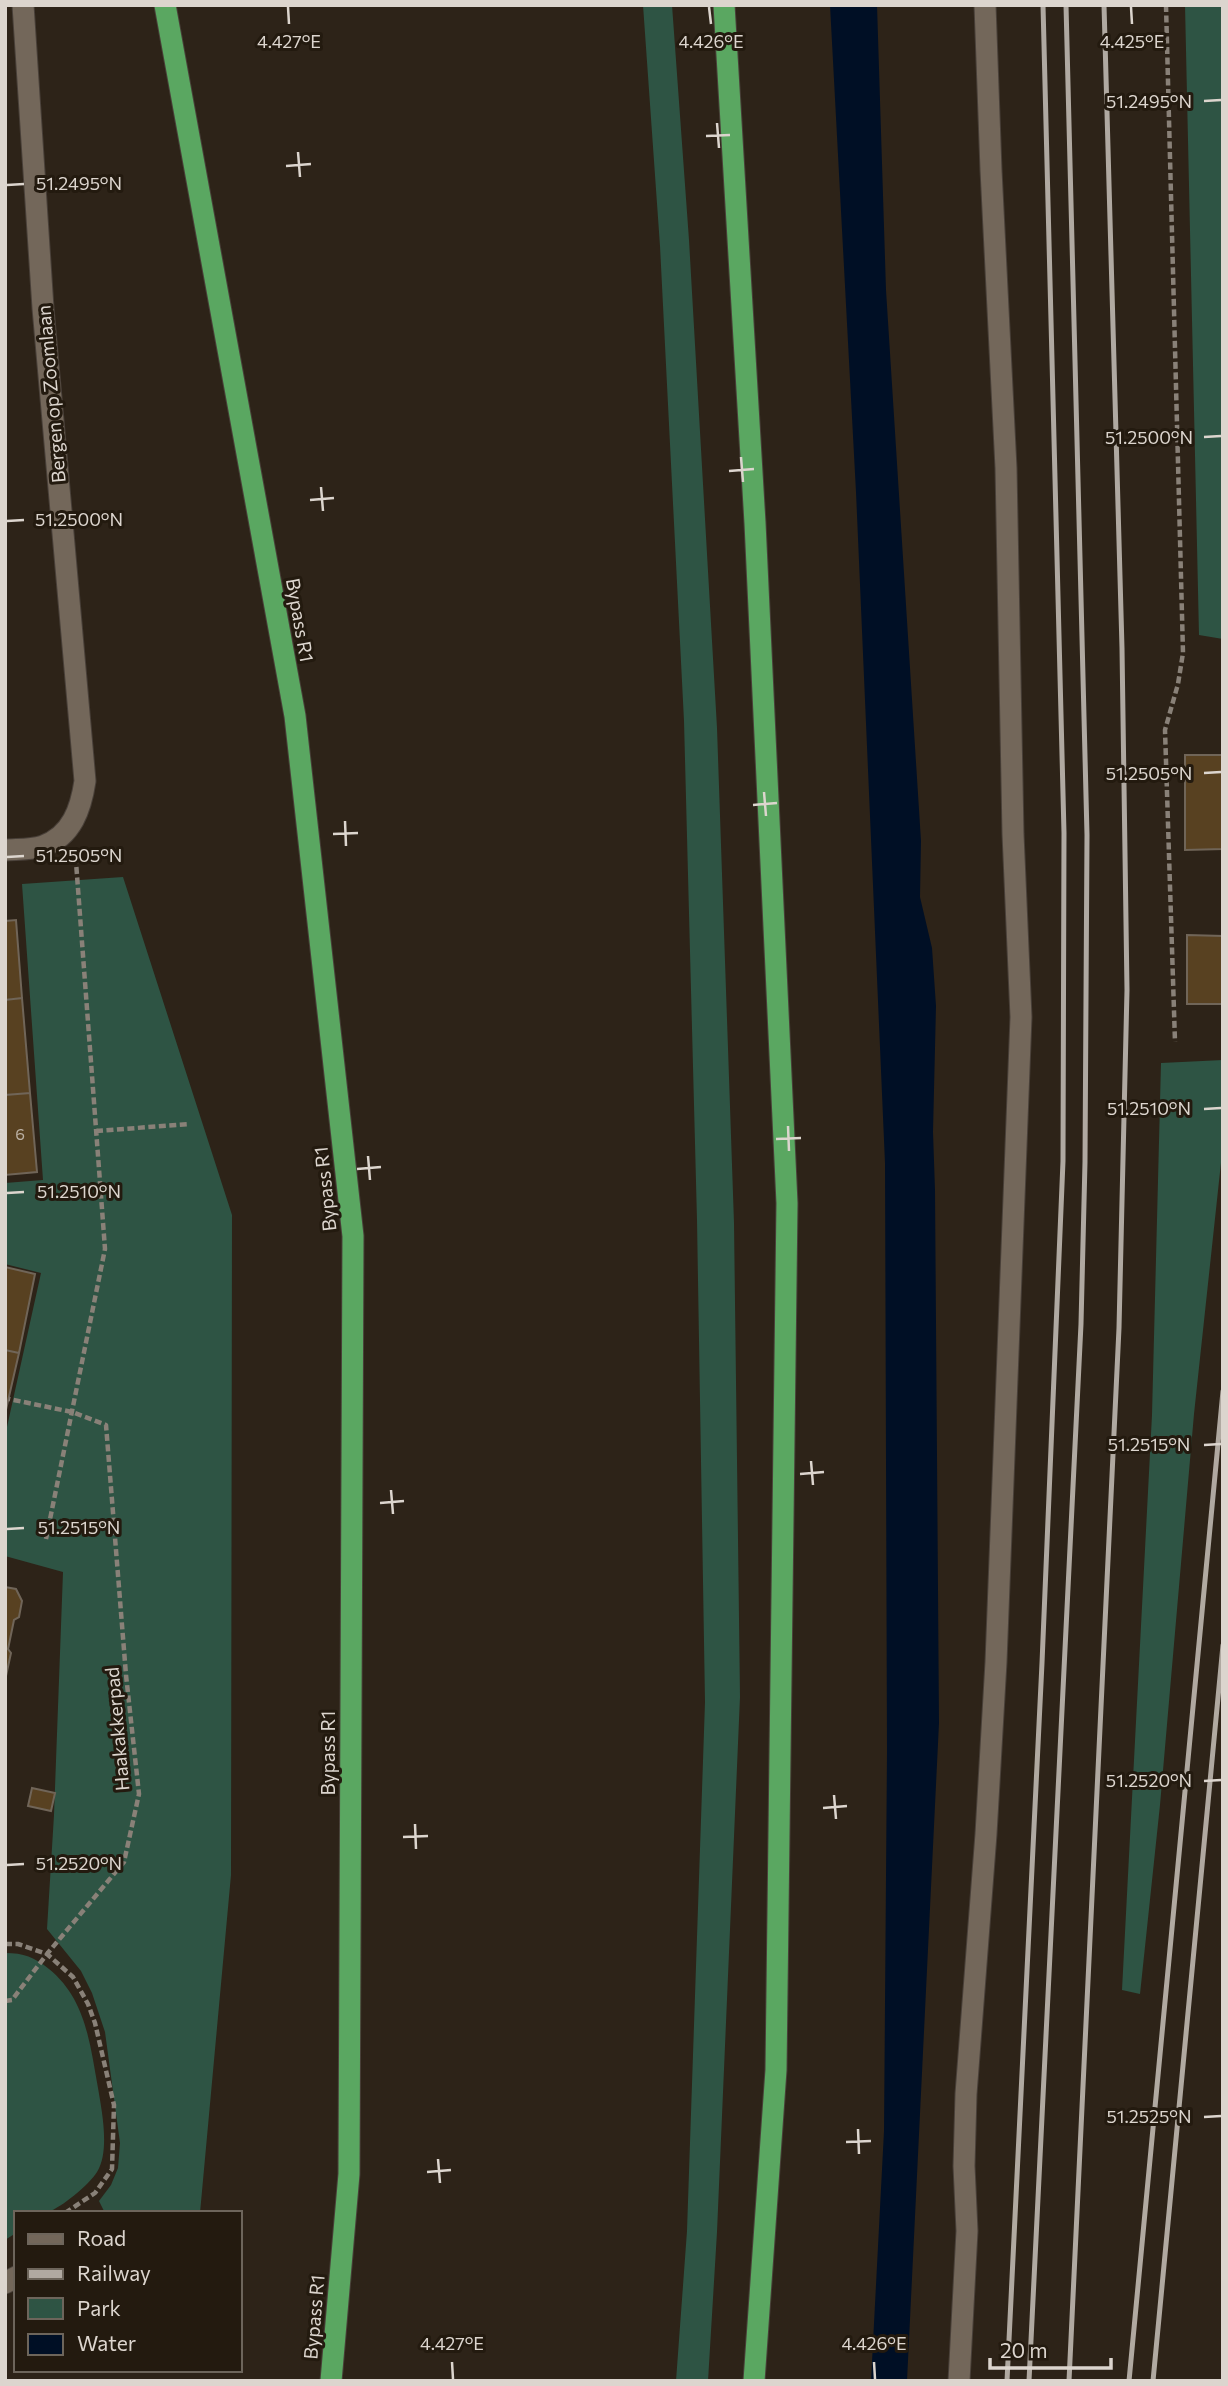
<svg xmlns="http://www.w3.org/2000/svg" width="1228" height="2386" font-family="Commissioner,sans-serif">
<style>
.green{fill:#2e5444}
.water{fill:#000f25}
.building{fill:#584121;stroke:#706558;stroke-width:2}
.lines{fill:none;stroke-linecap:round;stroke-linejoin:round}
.lane-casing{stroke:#494039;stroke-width:23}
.street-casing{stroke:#494039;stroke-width:23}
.highway-casing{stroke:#494039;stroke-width:23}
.path{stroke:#898178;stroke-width:4.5;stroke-dasharray:7 3.5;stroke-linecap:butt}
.lane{stroke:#73675a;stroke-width:21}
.street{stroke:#73675a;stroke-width:21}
.highway{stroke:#5aa761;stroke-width:21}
.rail{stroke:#b0a9a1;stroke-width:5}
.ticks{fill:none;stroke:#dcd5ce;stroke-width:2.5}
.labels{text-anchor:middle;stroke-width:6;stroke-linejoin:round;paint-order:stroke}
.number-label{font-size:16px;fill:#bbb0a3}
.street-label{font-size:19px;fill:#dcd5ce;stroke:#231a0f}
.ticks-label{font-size:18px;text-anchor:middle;fill:#dcd5ce;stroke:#231a0f;stroke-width:6;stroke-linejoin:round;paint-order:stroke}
</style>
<rect width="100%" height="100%" fill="#2d2318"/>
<!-- green -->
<path class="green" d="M643,5H672L689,240L717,728L734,1223L740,1697L717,2232L708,2381H676L687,2231L705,1702L697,1220L684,721L660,246Z
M1185,5H1223V639L1199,635Z
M123,877L232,1215L231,1875L200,2213H105L99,2201L111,2185L118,2168L120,2143L105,2032L92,1993L81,1971L47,1929L54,1815L63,1572L5,1556V1436L41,1273L5,1264V1183L43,1180L22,884Z
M1223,1060V1144L1194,1414L1160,1805L1140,1994L1122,1990L1152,1415L1161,1063Z
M5,1953C24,1953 34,1957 49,1969C86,1999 90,2044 98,2088C102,2112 110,2151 97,2172C89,2185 62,2207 48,2212C39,2215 25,2213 16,2213V2233L5,2240Z"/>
<!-- water -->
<path class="water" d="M830,5H877L886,290L921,841L920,897L932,948L936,1006L933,1132L935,1190L939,1723L907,2381H871L884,2131L887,1751L885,1163L856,492Z"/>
<!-- building -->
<path class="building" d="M1185,755H1223V849L1185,850Z
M16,920L22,998L5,1000V921Z
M1187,935L1223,936V1004H1187Z
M22,998L30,1093L5,1095V1000Z
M30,1093L37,1172L5,1175V1095Z
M5,1267L35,1274L19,1353L5,1350Z
M5,1350L19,1353L5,1414Z
M5,1587L16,1589L22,1601L19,1617L14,1620L8,1649L11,1653L6,1676Z
M32,1788L55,1793L51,1811L28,1806Z"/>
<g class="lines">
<defs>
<path id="lane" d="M959,2381L967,2231L964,2166L966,2094L986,1834L996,1662L1021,1017L1013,834L1006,468L991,170L985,5"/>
<path id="street" d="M5,850C17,849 32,850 43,846C72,836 81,808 85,781L43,308L23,5
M5,2283L16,2277"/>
<path id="highway" d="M165,5L295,716L353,1236L349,2174L331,2381
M724,5L755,523L787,1203L776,2070L754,2381"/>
</defs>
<!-- lane casing -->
<use href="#lane" class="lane-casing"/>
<!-- street casing -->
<use href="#street" class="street-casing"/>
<!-- highway casing -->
<use href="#highway" class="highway-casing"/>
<!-- path -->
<path class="path" d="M1166,5L1183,653L1178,684L1165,730L1175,1042
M96,1131L190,1124
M46,1539L105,1249L76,862
M5,1944H18L47,1954L73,1977L88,2004L95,2023L114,2105L112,2169L95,2193L65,2213
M5,2001L12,2000L47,1954L124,1862L139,1794L126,1675L106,1425L72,1412L9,1399"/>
<!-- lane -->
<use href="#lane" class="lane"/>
<!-- street -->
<use href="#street" class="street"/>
<!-- highway -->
<use href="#highway" class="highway"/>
<!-- rail -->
<path class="rail" d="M1007,2381L1042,1663L1063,1161L1064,833L1043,5
M1029,2381L1081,1324L1085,1162L1087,835L1066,5
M1069,2381L1119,1328L1127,990L1122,648L1104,5
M1129,2381L1223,1391
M1153,2381L1223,1645"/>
</g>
<!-- ticks -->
<path class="ticks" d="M288,7L289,24M709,7L711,24M1131,7L1132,24M1204,101L1221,100M717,123L719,148M706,136L730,135M298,152L300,177M286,166L311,164M7,185L24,184M1204,437L1221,436M741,457L743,482M729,471L754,469M321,487L323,511M310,500L334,498M7,521L24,520M1204,773L1221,772M764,792L766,816M753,805L777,803M345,821L346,846M333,834L358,833M7,857L24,856M1204,1109L1221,1108M788,1126L789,1151M776,1139L801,1138M368,1156L370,1180M357,1169L381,1167M7,1193L24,1192M1204,1445L1221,1444M811,1461L813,1485M800,1474L824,1472M391,1490L393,1514M380,1503L404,1501M7,1529L24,1528M1204,1781L1221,1780M834,1795L836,1819M823,1808L847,1806M415,1824L416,1849M403,1837L428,1836M7,1865L24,1864M1204,2117L1221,2116M858,2129L859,2154M846,2142L871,2141M438,2159L440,2183M427,2172L451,2170M452,2362L453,2379M874,2362L875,2379"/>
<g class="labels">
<!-- number labels -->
<g class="number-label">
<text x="20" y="1140">6</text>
</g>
<!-- street labels -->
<g class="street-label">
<text transform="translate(51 394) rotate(-95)" y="7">Bergen op Zoomlaan</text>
<text transform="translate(300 620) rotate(80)" y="7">Bypass R1</text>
<text transform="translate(325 1189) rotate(-96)" y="7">Bypass R1</text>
<text transform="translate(117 1729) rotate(-95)" y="7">Haakakkerpad</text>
<text transform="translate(328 1753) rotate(-90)" y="7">Bypass R1</text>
<text transform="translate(314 2317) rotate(-85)" y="7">Bypass R1</text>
</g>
</g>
<g class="ticks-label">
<text x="289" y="48">4.427°E</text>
<text x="711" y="48">4.426°E</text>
<text x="1132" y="48">4.425°E</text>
<text x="1149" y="108">51.2495°N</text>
<text x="79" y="190">51.2495°N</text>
<text x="1149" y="444">51.2500°N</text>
<text x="79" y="526">51.2500°N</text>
<text x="1149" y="780">51.2505°N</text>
<text x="79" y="862">51.2505°N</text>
<text x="1149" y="1115">51.2510°N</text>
<text x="79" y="1198">51.2510°N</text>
<text x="1149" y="1451">51.2515°N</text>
<text x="79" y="1534">51.2515°N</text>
<text x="1149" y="1787">51.2520°N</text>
<text x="79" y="1870">51.2520°N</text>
<text x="1149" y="2123">51.2525°N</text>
<text x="452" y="2350">4.427°E</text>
<text x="874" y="2350">4.426°E</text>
</g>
<!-- border -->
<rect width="1228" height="2386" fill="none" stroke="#dcd5ce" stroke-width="14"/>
<!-- legend -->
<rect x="14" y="2211" width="228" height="161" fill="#231a0f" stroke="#6d655b" stroke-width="2"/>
<rect x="28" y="2234" width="35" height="10" fill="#73675a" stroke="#6d655b" stroke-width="2"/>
<text x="77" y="2246" font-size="21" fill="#dcd5ce">Road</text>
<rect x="28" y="2269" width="35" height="10" fill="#b0a9a1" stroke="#6d655b" stroke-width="2"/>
<text x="77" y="2281" font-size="21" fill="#dcd5ce">Railway</text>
<rect x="28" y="2298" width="35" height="21" fill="#2e5444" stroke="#6d655b" stroke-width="2"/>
<text x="77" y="2316" font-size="21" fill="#dcd5ce">Park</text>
<rect x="28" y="2334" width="35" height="21" fill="#000f25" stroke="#6d655b" stroke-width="2"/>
<text x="77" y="2351" font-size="21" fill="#dcd5ce">Water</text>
<!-- scale -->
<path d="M990 2358v10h121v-10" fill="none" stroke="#dcd5ce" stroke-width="3.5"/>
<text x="1000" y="2358" font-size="21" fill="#dcd5ce" stroke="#231a0f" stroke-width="5" paint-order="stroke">20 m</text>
</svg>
